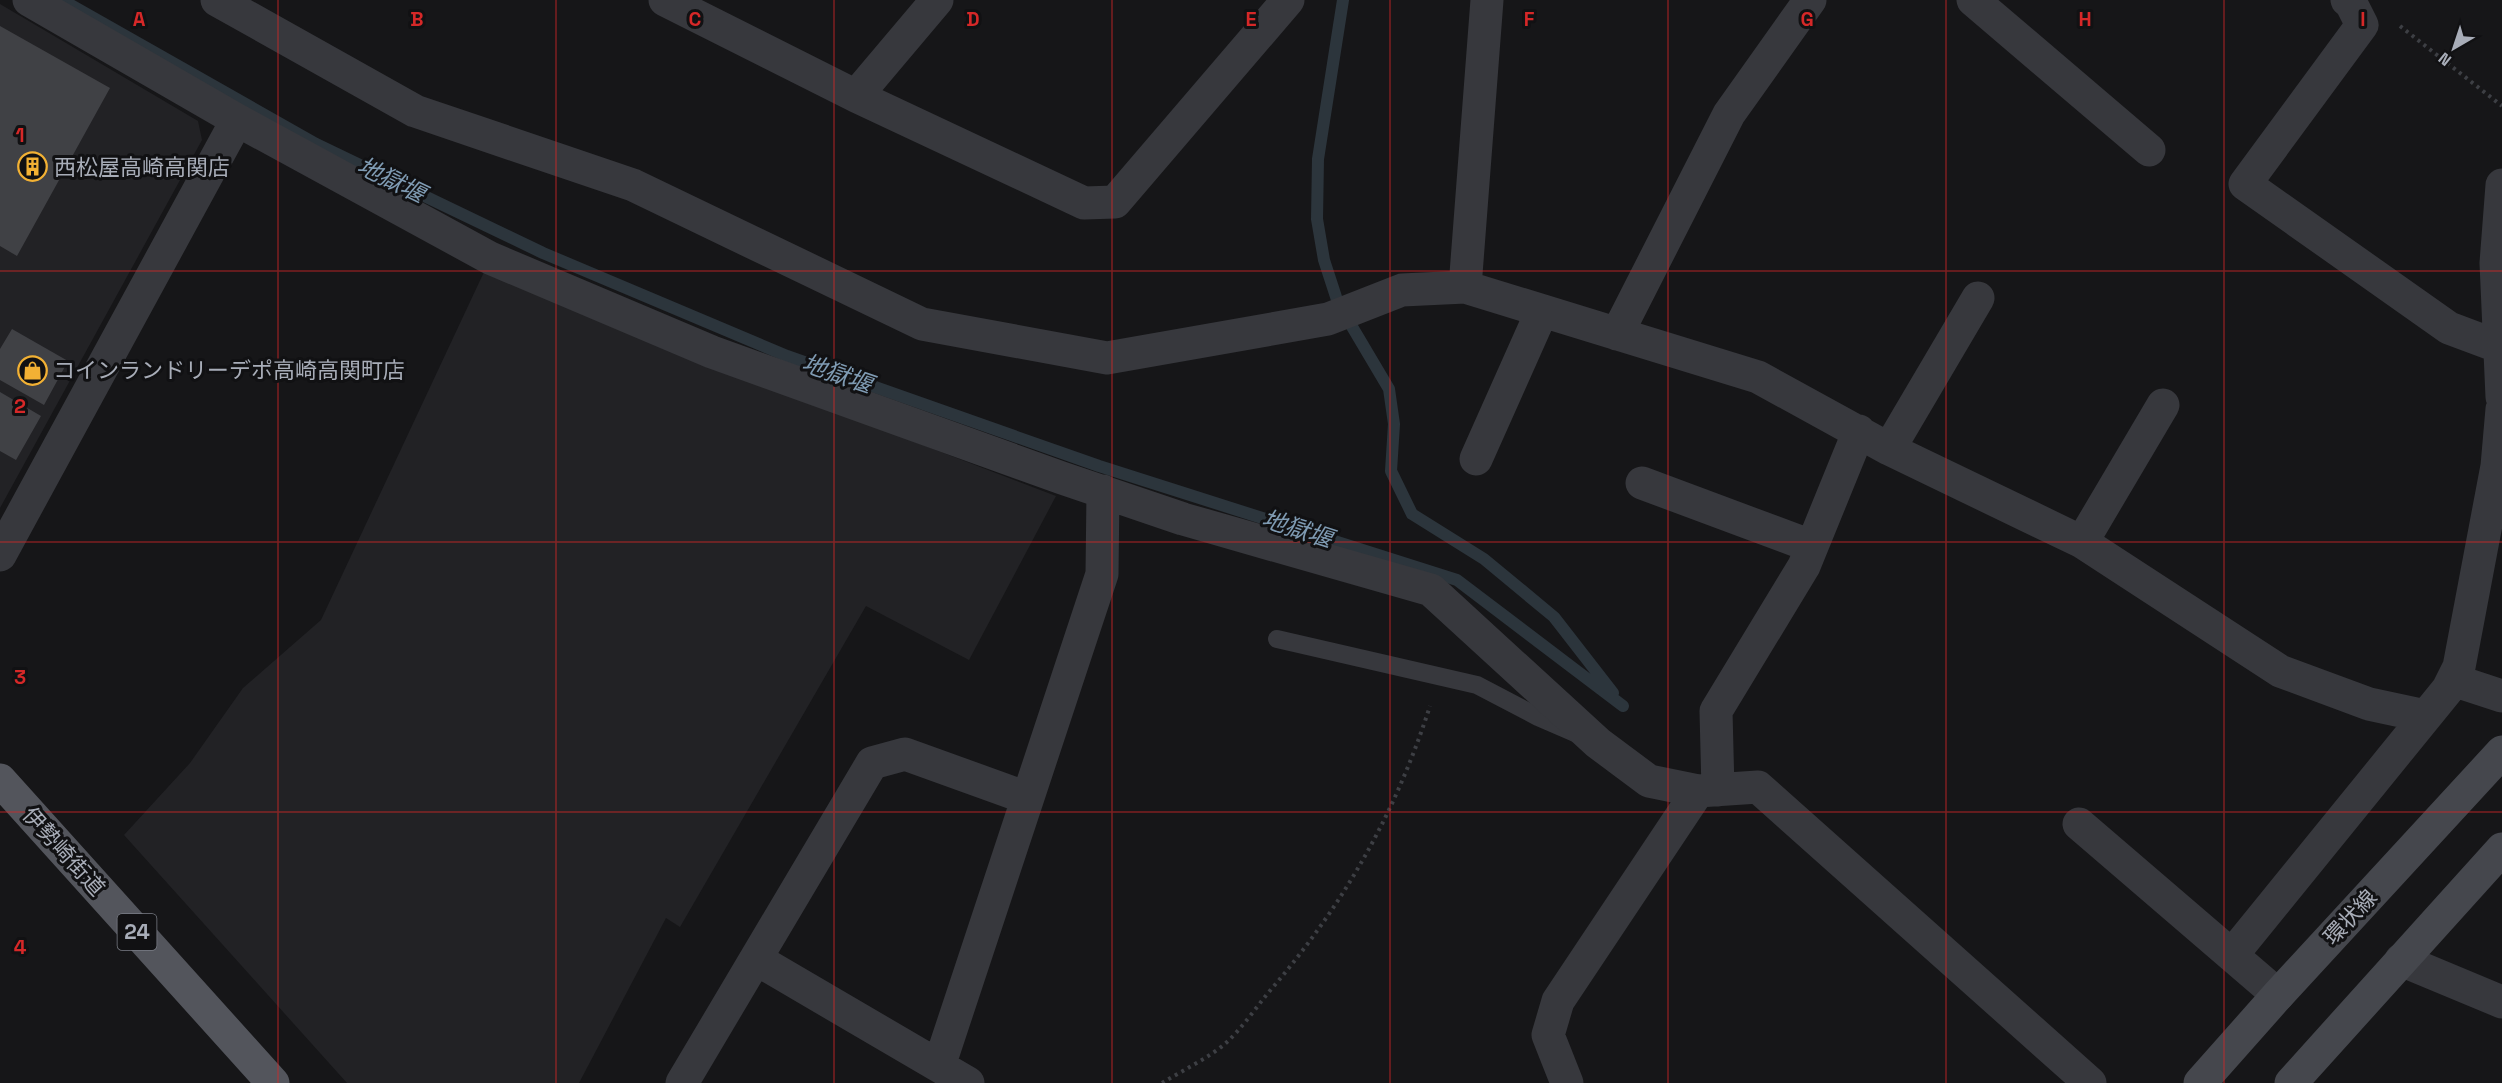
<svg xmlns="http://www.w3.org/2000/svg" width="2502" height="1083" font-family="'Space Grotesk','Noto Sans JP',sans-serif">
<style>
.built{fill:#222225}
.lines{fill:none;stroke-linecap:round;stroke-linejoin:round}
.stream{stroke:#2c353c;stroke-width:12}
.building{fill:#404145}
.path{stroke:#3d3f44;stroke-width:4;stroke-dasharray:3 4.5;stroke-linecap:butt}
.lane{stroke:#37383d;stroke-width:18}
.street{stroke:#37383d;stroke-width:33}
.secondary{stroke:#45474d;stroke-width:33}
.primary{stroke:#53555c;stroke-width:33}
.grid{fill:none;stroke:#d62828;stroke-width:1.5;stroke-opacity:0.55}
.labels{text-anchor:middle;stroke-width:6;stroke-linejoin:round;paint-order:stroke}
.shield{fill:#111113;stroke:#7b7e86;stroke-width:1.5}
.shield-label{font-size:21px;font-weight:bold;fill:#a8adb8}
.poi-label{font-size:22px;fill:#a8adb8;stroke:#111113;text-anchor:start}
.street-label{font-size:22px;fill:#a8adb8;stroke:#111113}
.water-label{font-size:24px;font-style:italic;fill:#7f9bb3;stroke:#111113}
.grid-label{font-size:20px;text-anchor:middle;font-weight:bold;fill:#d62828;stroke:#111113;stroke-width:6;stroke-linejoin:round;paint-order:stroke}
</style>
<rect width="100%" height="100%" fill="#161618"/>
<!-- built -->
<path class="built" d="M0,4L198,121L202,140L0,508Z
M484,272L678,351L1056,496L969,660L866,606L680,927L666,918L579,1083H347L124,835L190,763L243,688L321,620Z"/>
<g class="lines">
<!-- stream -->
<path class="stream" d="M62,0L316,144L543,253L787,356L1099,466L1457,580L1623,706
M1343,0L1318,159L1317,219L1324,260L1338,303L1389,389L1394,424L1391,471L1412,514L1484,559L1554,617L1613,693"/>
</g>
<!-- building -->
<path class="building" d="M0,26L110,88L17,256L0,246Z
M12,329L68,361L44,405L0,380V349Z
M0,392L41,416L16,460L0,451Z"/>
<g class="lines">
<!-- path -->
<path class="path" d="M2400,26L2502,106
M1162,1083C1183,1070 1209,1058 1227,1042C1242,1028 1255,1009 1268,993C1343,906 1395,815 1430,706"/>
<!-- lane -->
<path class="lane" d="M1277,639L1477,685L1538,717L1575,733"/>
<!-- street -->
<path class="street" d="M29,0L237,120L490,258L712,352L1062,478L1183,519L1431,590L1598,743L1649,781L1698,791L1758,787L2090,1083
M217,0L415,111L633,185L922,324L1107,358L1328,319L1402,290L1465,287L1758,377L1889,449L2082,542L2280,671L2369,704L2425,716
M665,0L856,96L1084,203L1115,202L1288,0
M1973,0L2149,150
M2347,0L2351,3L2362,25L2245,184L2449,328L2500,347
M856,96L937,0
M2502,185L2496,263L2502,397
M1465,287L1487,0
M1617,334L1729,114L1810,0
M1889,449L1978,298
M1476,459L1542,311
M1642,483L1811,546
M2082,542L2163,405
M0,555L237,120
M2453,680L2502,696
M1718,790L1716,711L1804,566L1859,431
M2079,824L2278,995
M2232,955L2448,689L2459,667L2497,466L2502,409
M756,959L968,1083
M2401,960L2502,1002
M939,1066L1102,574L1103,491
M682,1083L872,763L905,754L1027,798
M1567,1083L1548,1035L1558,1001L1698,791"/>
<!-- secondary -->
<path class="secondary" d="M2200,1083L2278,995L2502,752
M2291,1083L2502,849"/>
<!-- primary -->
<path class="primary" d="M0,780L273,1083"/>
</g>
<!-- grid -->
<path class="grid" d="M278,0V1083M556,0V1083M834,0V1083M1112,0V1083M1390,0V1083M1668,0V1083M1946,0V1083M2224,0V1083M0,271H2502M0,542H2502M0,812H2502"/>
<!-- icons -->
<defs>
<symbol id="building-ring" viewBox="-11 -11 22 22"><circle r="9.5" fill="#111113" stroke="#f2b134" stroke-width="1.5"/><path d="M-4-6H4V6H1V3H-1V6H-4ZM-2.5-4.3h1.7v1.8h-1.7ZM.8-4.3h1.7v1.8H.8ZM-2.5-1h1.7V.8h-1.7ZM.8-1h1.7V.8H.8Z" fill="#f2b134"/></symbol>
<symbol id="shop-ring" viewBox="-11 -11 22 22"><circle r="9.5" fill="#111113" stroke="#f2b134" stroke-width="1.5"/><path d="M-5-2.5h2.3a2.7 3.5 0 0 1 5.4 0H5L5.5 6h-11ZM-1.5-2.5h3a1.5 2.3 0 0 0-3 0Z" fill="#f2b134"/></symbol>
</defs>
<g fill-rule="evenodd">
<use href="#building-ring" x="16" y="150" width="33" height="33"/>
<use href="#shop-ring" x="16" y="354" width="33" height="33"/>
</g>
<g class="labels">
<!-- shield labels -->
<rect class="shield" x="117.5" y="914" width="39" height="36" rx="4.5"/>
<g class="shield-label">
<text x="137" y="939">24</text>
</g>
<!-- poi labels -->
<g class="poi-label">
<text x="54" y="175">西松屋高崎高関店</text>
<text x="53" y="378">コインランドリーデポ高崎高関町店</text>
</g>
<!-- street labels -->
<g class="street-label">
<text transform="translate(64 851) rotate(48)" y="8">伊勢崎街道</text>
<text transform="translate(2350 917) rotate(-47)" y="8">環状線</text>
</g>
<!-- water labels -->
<g class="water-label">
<text transform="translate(391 180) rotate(26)" y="8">地獄堰</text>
<text transform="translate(837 374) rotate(19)" y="8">地獄堰</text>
<text transform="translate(1297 529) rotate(18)" y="8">地獄堰</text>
</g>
</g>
<g class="grid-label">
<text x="139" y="26">A</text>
<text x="417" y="26">B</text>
<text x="695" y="26">C</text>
<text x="973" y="26">D</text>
<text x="1251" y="26">E</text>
<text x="1529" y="26">F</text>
<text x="1807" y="26">G</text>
<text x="2085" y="26">H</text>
<text x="2363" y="26">I</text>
<text x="20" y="142">1</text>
<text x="20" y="413">2</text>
<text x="20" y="684">3</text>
<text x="20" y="954">4</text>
</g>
<!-- north arrow -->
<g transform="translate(2454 48) rotate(219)" stroke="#111113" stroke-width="4.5" paint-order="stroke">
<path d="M0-4.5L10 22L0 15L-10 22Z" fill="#a8adb8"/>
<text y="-9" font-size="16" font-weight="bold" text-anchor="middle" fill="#a8adb8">N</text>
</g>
</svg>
